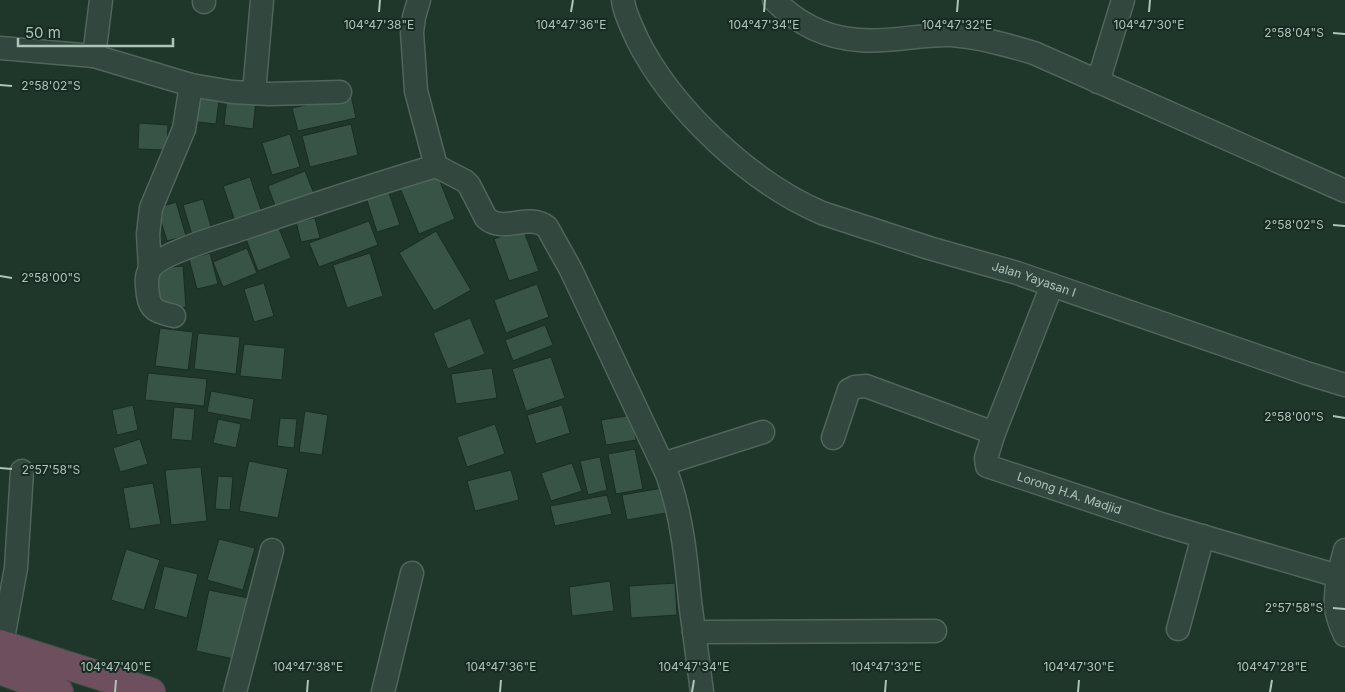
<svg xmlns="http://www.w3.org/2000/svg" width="1345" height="692" font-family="Inter,sans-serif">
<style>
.building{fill:#385446;stroke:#1a2d24}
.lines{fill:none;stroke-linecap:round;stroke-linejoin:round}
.minor-casing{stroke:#50655b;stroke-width:25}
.highway-casing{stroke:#3d5148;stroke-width:30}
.minor{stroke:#32473d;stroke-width:22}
.highway{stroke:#6d4f5d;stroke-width:28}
.ticks{fill:none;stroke:#acc4b9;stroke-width:2}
.labels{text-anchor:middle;stroke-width:4;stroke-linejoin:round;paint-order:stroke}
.street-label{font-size:12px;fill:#acc4b9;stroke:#182b22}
.ticks-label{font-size:12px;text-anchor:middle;fill:#acc4b9;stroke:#182b22;stroke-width:4;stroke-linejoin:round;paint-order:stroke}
</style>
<rect width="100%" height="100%" fill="#1f362a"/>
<!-- building -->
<path class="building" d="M351,95L356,118L298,131L292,108Z
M227,97L256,100L253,129L224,125Z
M199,98L219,100L216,124L197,122Z
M139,123L168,125L167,150L138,149Z
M351,124L358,155L310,167L302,136Z
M290,134L300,167L272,175L262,143Z
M305,171L315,196L277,211L268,186Z
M437,174L455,219L419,234L400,188Z
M250,177L263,216L236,224L223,186Z
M386,184L400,225L377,232L364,191Z
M203,199L213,233L193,238L183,205Z
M176,202L186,236L167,241L157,208Z
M315,218L320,238L301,242L296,222Z
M369,221L378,245L319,267L309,243Z
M278,226L291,258L258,271L246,239Z
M523,229L539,271L509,281L494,239Z
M436,231L471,290L434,311L399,253Z
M247,248L257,273L223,287L213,262Z
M210,253L218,284L197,289L189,259Z
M370,253L383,296L347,308L333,265Z
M183,266L186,307L159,309L156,268Z
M264,283L274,316L254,322L244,289Z
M537,284L549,317L506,333L494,300Z
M470,318L485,354L448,369L433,333Z
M545,325L553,345L513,361L505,340Z
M160,328L193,332L188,370L155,366Z
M198,333L240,337L236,374L194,369Z
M244,344L285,348L282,380L240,376Z
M551,357L565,398L526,411L512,369Z
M492,368L497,398L456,404L451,374Z
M148,373L207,379L204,406L145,400Z
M211,391L254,399L251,420L207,412Z
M133,405L138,430L117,435L112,410Z
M562,405L570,433L536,444L527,415Z
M174,407L195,409L192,441L171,439Z
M305,411L328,415L322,455L299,452Z
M632,415L636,440L606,445L601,420Z
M280,418L297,419L294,448L277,446Z
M218,419L241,424L236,448L213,443Z
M495,424L505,454L467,467L457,437Z
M140,439L148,464L120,472L113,448Z
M635,449L643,489L616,494L608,454Z
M600,457L607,490L588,495L580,461Z
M249,461L288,469L278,518L239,511Z
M572,463L582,491L551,501L541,473Z
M201,467L207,521L171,525L165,470Z
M511,470L519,500L475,511L467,481Z
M218,476L233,477L230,510L215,509Z
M153,483L161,524L130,529L123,488Z
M662,488L666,513L627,520L622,495Z
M607,495L612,514L555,526L550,506Z
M219,539L255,548L243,590L207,580Z
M126,549L160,560L144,610L111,600Z
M164,566L198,574L187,618L154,609Z
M610,581L614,611L572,616L569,587Z
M675,583L677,615L631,618L629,586Z
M209,590L248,598L234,659L196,651Z"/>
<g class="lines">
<defs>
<g id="minor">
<path d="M419,0L414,17L412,32L416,91L436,166"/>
<path id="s1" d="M623,0C624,13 632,27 637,39C672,109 750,182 822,213L929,248L1017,273L1306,373L1345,385"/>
<path d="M774,0C797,23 826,38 859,40C889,43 920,34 951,35C979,37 1007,45 1034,53L1345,191"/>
<path d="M204,2V0"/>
<path d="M0,48L94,56L191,85L232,92L269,94L340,92"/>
<path d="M94,56L101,0"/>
<path d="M1098,82L1123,0"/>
<path d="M254,93L262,0"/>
<path d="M150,268L148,234L151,208L184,129L191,85"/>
<path id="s2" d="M1052,285L994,433L986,458L987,466L1161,524L1338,576L1345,550"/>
<path d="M174,316C160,312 150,312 148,295C147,286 145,277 150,269C159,254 218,237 236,231C303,208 369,186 436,166L465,181L469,185L486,218C503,234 528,212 547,227L571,270L667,474C682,515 686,558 690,601C694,631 698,662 702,692"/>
<path d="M833,438L849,390L855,387L866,386L994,433"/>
<path d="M663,464L763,432"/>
<path d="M1338,576C1335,602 1333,610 1345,635"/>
<path d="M1178,629L1203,536"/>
<path d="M694,632L935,631"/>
<path d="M2,644L16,568L22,471"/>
<path d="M235,692L272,550"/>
<path d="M383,692L412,573"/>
</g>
<path id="highway" d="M0,644L151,692
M0,670L59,692"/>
</defs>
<!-- minor casing -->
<use href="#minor" class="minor-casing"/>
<!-- highway casing -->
<use href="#highway" class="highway-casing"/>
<!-- minor -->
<use href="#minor" class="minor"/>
<!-- highway -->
<use href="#highway" class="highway"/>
</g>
<!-- ticks -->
<path class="ticks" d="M379,12L380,0M571,12L573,0M764,12L765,0M957,12L958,0M1149,12L1150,0M1333,33L1345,34M0,85L12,86M1333,225L1345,226M0,276L12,278M1333,416L1345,418M0,468L12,469M1333,608L1345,609M115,692L116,680M307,692L308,680M500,692L501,680M692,692L694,680M885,692L886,680M1078,692L1079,680M1270,692L1272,680"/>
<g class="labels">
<!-- street labels -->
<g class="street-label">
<text dy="4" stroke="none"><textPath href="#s1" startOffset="522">Jalan Yayasan I</textPath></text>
<text dy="4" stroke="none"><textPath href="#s2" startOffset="280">Lorong H.A. Madjid</textPath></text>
</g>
</g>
<g class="ticks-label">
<text x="379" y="29">104°47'38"E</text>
<text x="571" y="29">104°47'36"E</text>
<text x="764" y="29">104°47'34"E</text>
<text x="957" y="29">104°47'32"E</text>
<text x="1149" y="29">104°47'30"E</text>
<text x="1294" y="37">2°58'04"S</text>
<text x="51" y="90">2°58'02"S</text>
<text x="1294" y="229">2°58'02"S</text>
<text x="51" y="282">2°58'00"S</text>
<text x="1294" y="421">2°58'00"S</text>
<text x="51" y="474">2°57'58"S</text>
<text x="1294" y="612">2°57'58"S</text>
<text x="116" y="671">104°47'40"E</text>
<text x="308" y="671">104°47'38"E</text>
<text x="501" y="671">104°47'36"E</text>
<text x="694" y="671">104°47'34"E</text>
<text x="886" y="671">104°47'32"E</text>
<text x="1079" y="671">104°47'30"E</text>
<text x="1272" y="671">104°47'28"E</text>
</g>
<!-- scale -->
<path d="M18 38v8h155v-8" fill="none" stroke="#acc4b9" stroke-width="2.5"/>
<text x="25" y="38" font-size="15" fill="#acc4b9" stroke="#182b22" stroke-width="4" paint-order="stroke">50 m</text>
</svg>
